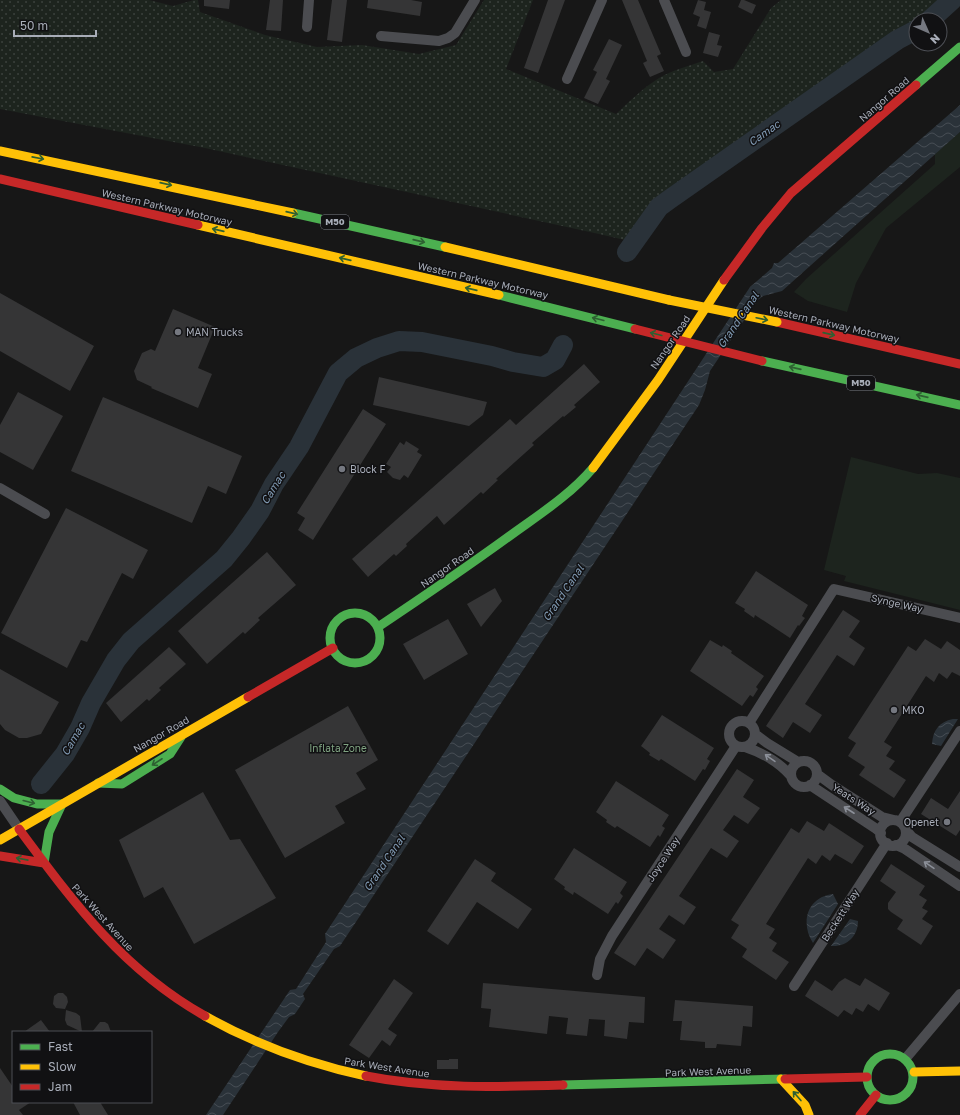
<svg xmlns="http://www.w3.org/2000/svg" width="960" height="1115" font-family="'Golos Text',sans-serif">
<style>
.grass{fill:#1d241e}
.park{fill:url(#park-dots)}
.water{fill:url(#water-waves)}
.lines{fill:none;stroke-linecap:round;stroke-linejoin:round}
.river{stroke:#2a3239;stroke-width:20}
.building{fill:#353536}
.street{stroke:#4b4c50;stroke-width:10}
.fast{stroke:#4caf50;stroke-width:9}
.slow{stroke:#ffc107;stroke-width:9}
.jam{stroke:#c62828;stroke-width:9}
.slow-bridge{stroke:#ffc107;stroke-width:9}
.jam-bridge{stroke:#c62828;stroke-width:9}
.oneway{stroke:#2e6032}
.oneway2{stroke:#8c9099}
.poi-dot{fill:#757880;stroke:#111113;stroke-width:1.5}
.labels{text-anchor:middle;stroke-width:3;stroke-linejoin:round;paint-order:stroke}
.shield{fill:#111113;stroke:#7b7e86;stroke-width:1}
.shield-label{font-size:9px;font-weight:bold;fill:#a8adb8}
.street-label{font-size:10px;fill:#a8adb8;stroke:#111113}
.poi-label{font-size:10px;fill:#a8adb8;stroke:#111113;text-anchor:start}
.park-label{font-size:10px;fill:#80a382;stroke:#111113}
.water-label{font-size:11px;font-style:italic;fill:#809ab3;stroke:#111113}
</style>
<defs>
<pattern id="park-dots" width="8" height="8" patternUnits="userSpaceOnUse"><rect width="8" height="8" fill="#1d241e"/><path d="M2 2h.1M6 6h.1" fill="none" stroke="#3b413d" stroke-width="1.8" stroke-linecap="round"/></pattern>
<pattern id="water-waves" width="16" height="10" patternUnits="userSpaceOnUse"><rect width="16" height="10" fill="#2a3239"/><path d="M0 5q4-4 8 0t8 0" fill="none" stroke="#464d54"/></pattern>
</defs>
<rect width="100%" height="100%" fill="#171717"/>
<!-- grass -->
<path class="grass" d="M960,132V167L886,228L856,283L847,312L808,301L794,292L806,279L935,164V154Z
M851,457L918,474L937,473L960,478V610L844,581L846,576L824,570Z"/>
<!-- park -->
<path class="park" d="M0,0H149L173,6L194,0H198L200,12L265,35L317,47L362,45L419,54L456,45L484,0H533L506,69L616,114C630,101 643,88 659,78C672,70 689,66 703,61L714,72L733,69L771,8L781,0H945L923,20H916V26L913,29L898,34L667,196L656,206L626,248L625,240L599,234L205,148L0,109Z"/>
<!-- water -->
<path class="water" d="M960,105V132L782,291L763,296L757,301L710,371L705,390L699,405L340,946L334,949L303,994L305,999L295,1014L289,1017L278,1032L223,1115H206L290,990L296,989L326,942L325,934L750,287L772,268L774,263H778Z
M953,719H958L941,746L932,744C933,730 939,722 953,719Z
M833,894L838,904L813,943C800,923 807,897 833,894Z
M850,919L858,921C858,936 847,947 831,946Z"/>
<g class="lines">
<!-- river -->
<path class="river" d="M930,20L952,0
M627,252L659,207L670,199L897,40L916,30
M41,784L65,754L80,728L91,703L116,660L131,641L224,559L241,538L260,511L274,484L299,447L338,373L356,358L377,348L399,341L422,342L492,356L513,362L543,367L555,360L563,345"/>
</g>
<!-- building -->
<path class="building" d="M204,0H230L229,9L204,6Z
M270,0H283L281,31L266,30Z
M332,0H347L342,42L327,40Z
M368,0H411L422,2L420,16L367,8Z
M548,0H565L538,73L524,68Z
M622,0H638L661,54L657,56L664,71L650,77L643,63L647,61Z
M698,0L706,2L704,10L711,12L706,29L697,26L700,17L693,14Z
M741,0H744L756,5L752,14L738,7Z
M709,32L720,35L717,45L722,46L718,57L703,53Z
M609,39L622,45L606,79L610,81L598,104L584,98L597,72L593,70Z
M0,293L94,346L70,391L0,351Z
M173,309L215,327L198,368L212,374L198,408L151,388L152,387L137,380L134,371L142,353L151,349L155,351Z
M584,364L600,382L574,405L576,407L564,417L563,416L532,443L534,445L496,479L498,480L483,494L481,492L444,525L437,516L406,544L407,546L396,556L394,554L368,577L352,559L510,419L516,425Z
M379,377L487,402L483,415L469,426L373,405Z
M18,392L63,416L33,470L0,452V425Z
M103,397L242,456L226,494L208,486L192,523L71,471Z
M363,409L386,424L313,540L298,530L305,518L297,513Z
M406,441L419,449L417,452L422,455L408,478L404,475L400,480L393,478L387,472L391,467L386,464L400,442L404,445Z
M66,508L148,550L133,579L122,573L87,642L81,640L67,668L1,633Z
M267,552L296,585L258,618L260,620L245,634L243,632L207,664L178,631Z
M756,571L808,605L802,616L805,618L799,626L798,625L790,638L755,615L754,618L744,611L745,609L735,603Z
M495,588L502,601L481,627L467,604Z
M843,610L860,621L849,637L865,648L854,666L837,655L805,704L822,715L810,733L793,722L783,738L766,726Z
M448,619L468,654L424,680L403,644Z
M925,639L941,649L947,641L960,650V676L952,672L947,679L939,673L934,682L926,676L884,742L892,747L886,756L895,761L889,769L906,780L894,798L859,775L865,767L848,756L856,743L848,738L908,646L916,651Z
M710,640L722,647L723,645L732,651L731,653L764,676L756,687L758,689L753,697L750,695L742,706L690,671Z
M169,647L186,664L159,688L161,690L149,701L147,699L121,722L106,703Z
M0,669L59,702L41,734L27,738H19L5,730L0,724Z
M348,706L378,760L356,773L366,789L335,806L345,823L285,858L235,770Z
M662,715L714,748L707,759L710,761L705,770L703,769L695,781L661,759L659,761L649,755L650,753L641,746Z
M737,769L754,780L743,797L760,808L748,824L734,815L723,830L739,841L727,858L711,848L679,896L696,907L684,925L669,915L659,929L676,940L663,959L647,948L635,966L614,953Z
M616,781L669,815L662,826L665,828L660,837L658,835L650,847L617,826L615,828L606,822L607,820L596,812Z
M960,791V830L956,836L921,814L931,798L948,809Z
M203,792L230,840L240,839L276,898L194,944L163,887L144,898L119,840Z
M807,821L824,831L829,823L864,846L852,864L835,854L830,861L822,855L816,864L808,858L766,924L775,929L769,938L777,943L772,951L789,962L776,980L742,957L747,949L731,938L739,925L731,920L791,828L799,833Z
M574,848L627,882L620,893L623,896L618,904L616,902L608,914L574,892L573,895L564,889L565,887L554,879Z
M475,859L496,873L491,881L532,909L518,929L477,902L448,945L427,931Z
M891,864L925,886L919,895L927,900L922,908L928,911L922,919L933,926L921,945L897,929L903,920L891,912L888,909V903L896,892L880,881Z
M845,978L860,986L865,978L890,993L879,1011L868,1004L863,1012L856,1008L852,1015L844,1010L838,1017L805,996L815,980L832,991L839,982Z
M394,979L413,993L388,1029L397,1035L390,1046L382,1040L369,1058L349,1045Z
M483,983L645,997L644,1023L629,1022L627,1039L604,1036L605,1020L589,1019L587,1036L566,1034L568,1018L549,1016L547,1034L489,1027L491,1009L481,1008Z
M58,993H63L67,997L68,1002L65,1009L56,1008L53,1004L54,996Z
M675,1000L753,1006L752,1027L743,1026L741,1046L717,1044L716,1048H705V1042L680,1040L682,1021H673Z
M66,1010L76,1013L80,1016L82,1032L67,1025L65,1020Z
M41,1020L50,1032H24Z
M100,1022H105L108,1024L111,1032H92Z
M449,1059H458V1069H437V1060H449Z
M0,1068L13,1087V1102H31L19,1110L23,1115H0Z
M73,1102H100L108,1115H80Z"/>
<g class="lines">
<!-- street -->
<path class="street" d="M664,0L686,52
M307,27L309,0
M381,36L439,41L448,38L455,33L475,0
M567,79L602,0
M0,488L45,514
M729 734a13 13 0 1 1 26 0a13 13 0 1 1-26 0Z
M749,723L834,589L960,618
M755,734L767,743L798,762
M745,747C763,753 778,761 791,776
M791 774a13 13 0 1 1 26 0a13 13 0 1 1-26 0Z
M817,774L832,785L882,817L894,820
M810,785L875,828L881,833
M0,801L19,829
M880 833a13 13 0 1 1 26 0a13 13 0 1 1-26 0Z
M900,822L960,731
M906,830L912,837L960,867
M896,845L905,849L960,886
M597,975L600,959L612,936L736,746
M794,986L887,843
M906,1058L960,994"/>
<!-- fast -->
<path class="fast" d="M916,85L960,47
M293,213L445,247
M499,295L635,329
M762,361L960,405
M330 638a25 25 0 1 1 50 0a25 25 0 1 1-50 0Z
M378,627C423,597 467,567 511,535C540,514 570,495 593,468
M98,783L122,784L170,754L181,737
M0,789L14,798L37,804H62
M44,863L49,832L62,804
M867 1077a23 23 0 1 1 46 0a23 23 0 1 1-46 0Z
M563,1085L785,1079"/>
<!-- slow -->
<path class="slow" d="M0,151L293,213
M198,225L499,295
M445,247L669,300
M593,468L658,380L724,280
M0,840L248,697
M205,1016C255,1044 310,1064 366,1076
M914,1072L960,1071
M781,1079L805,1105L809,1115"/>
<!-- jam -->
<path class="jam" d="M0,179L198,225
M724,280L762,228L791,193L916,85
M777,322L960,364
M248,697L333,648
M19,829C74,903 123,970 205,1016
M0,856L44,863
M366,1076C431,1089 497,1087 563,1085
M785,1079L867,1077
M860,1115L876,1095"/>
<!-- slow-bridge -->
<path class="slow-bridge" d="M669,300L777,322"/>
<!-- jam-bridge -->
<path class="jam-bridge" d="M635,329L762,361"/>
</g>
<!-- one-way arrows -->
<defs><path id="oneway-shaft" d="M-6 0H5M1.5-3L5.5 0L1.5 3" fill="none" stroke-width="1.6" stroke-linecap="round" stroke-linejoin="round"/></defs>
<g class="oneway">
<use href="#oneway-shaft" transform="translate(38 158) rotate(11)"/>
<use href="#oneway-shaft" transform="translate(166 184) rotate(13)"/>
<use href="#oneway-shaft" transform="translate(292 213) rotate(13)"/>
<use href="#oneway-shaft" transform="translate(218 230) rotate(-167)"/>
<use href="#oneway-shaft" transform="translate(419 241) rotate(13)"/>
<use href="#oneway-shaft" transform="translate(345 259) rotate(-167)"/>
<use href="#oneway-shaft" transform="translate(471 289) rotate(-167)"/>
<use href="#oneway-shaft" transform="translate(598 319) rotate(-166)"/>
<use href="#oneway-shaft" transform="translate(762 319) rotate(12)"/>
<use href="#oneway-shaft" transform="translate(656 334) rotate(-166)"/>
<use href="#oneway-shaft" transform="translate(829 334) rotate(13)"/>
<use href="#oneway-shaft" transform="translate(795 368) rotate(-167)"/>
<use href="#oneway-shaft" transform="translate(922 396) rotate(-167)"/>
<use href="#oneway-shaft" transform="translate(157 762) rotate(147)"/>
<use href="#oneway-shaft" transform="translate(29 802) rotate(14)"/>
<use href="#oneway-shaft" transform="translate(22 859) rotate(-169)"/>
<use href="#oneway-shaft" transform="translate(797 1096) rotate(-131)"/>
</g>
<g class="oneway2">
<use href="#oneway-shaft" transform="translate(770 758) rotate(-145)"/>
<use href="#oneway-shaft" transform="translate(849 810) rotate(-147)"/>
<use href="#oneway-shaft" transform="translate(929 865) rotate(-146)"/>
</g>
<!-- markers -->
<g class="poi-dot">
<circle cx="178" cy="332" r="4"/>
<circle cx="342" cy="469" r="4"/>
<circle cx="894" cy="710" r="4"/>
<circle cx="947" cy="822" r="4"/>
</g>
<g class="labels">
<!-- shield labels -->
<g class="shield">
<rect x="321" y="215" width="28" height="14" rx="3"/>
<rect x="847" y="376" width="28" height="14" rx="3"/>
</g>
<g class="shield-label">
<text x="335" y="225">M50</text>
<text x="861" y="386">M50</text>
</g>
<!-- street labels -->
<g class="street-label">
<text transform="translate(884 99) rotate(-41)" y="4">Nangor Road</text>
<text transform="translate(167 207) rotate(13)" y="4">Western Parkway Motorway</text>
<text transform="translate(483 280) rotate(13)" y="4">Western Parkway Motorway</text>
<text transform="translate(834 324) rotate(13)" y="4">Western Parkway Motorway</text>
<text transform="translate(670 342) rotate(-56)" y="4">Nangor Road</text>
<text transform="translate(447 567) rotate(-35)" y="4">Nangor Road</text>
<text transform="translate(897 603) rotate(13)" y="4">Synge Way</text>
<text transform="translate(161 734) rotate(-30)" y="4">Nangor Road</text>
<text transform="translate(854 799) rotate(33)" y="4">Yeats Way</text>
<text transform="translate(663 859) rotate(-57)" y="4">Joyce Way</text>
<text transform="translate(840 915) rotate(-57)" y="4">Beckett Way</text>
<text transform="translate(103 917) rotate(48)" y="4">Park West Avenue</text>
<text transform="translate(387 1067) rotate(9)" y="4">Park West Avenue</text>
<text transform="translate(708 1071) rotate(-2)" y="4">Park West Avenue</text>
</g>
<!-- poi labels -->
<g class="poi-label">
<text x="186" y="336">MAN Trucks</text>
<text x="350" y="473">Block F</text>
<text x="902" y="714">MKO</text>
<text x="939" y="826" text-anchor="end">Openet</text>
</g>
<!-- park labels -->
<g class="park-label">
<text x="338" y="752">Inflata Zone</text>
</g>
<!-- water labels -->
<g class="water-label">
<text transform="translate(764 133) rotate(-35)" y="4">Camac</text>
<text transform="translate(738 320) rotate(-56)" y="4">Grand Canal</text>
<text transform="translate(273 488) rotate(-58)" y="4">Camac</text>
<text transform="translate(563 593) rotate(-56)" y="4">Grand Canal</text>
<text transform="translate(73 739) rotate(-60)" y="4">Camac</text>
<text transform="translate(384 863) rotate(-56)" y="4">Grand Canal</text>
</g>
</g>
<!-- legend -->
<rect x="12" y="1031" width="140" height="72" fill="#111113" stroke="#4d4f55"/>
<rect x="20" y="1044" width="20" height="6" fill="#4caf50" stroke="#4d4f55"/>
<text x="48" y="1051" font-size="12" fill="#a8adb8">Fast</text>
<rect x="20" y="1064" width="20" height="6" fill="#ffc107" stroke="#4d4f55"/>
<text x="48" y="1071" font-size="12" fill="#a8adb8">Slow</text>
<rect x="20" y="1084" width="20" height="6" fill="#c62828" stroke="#4d4f55"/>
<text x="48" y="1091" font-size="12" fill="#a8adb8">Jam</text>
<!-- north arrow -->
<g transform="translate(928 32) rotate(135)"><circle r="19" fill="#111113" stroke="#4d4f55"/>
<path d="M0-3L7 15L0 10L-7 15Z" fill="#757880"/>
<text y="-6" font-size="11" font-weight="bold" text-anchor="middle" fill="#a8adb8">N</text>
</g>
<!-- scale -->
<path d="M14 30v6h82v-6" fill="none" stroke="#a8adb8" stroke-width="2"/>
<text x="20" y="30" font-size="12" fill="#a8adb8" stroke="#111113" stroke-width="3" paint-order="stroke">50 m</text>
</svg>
